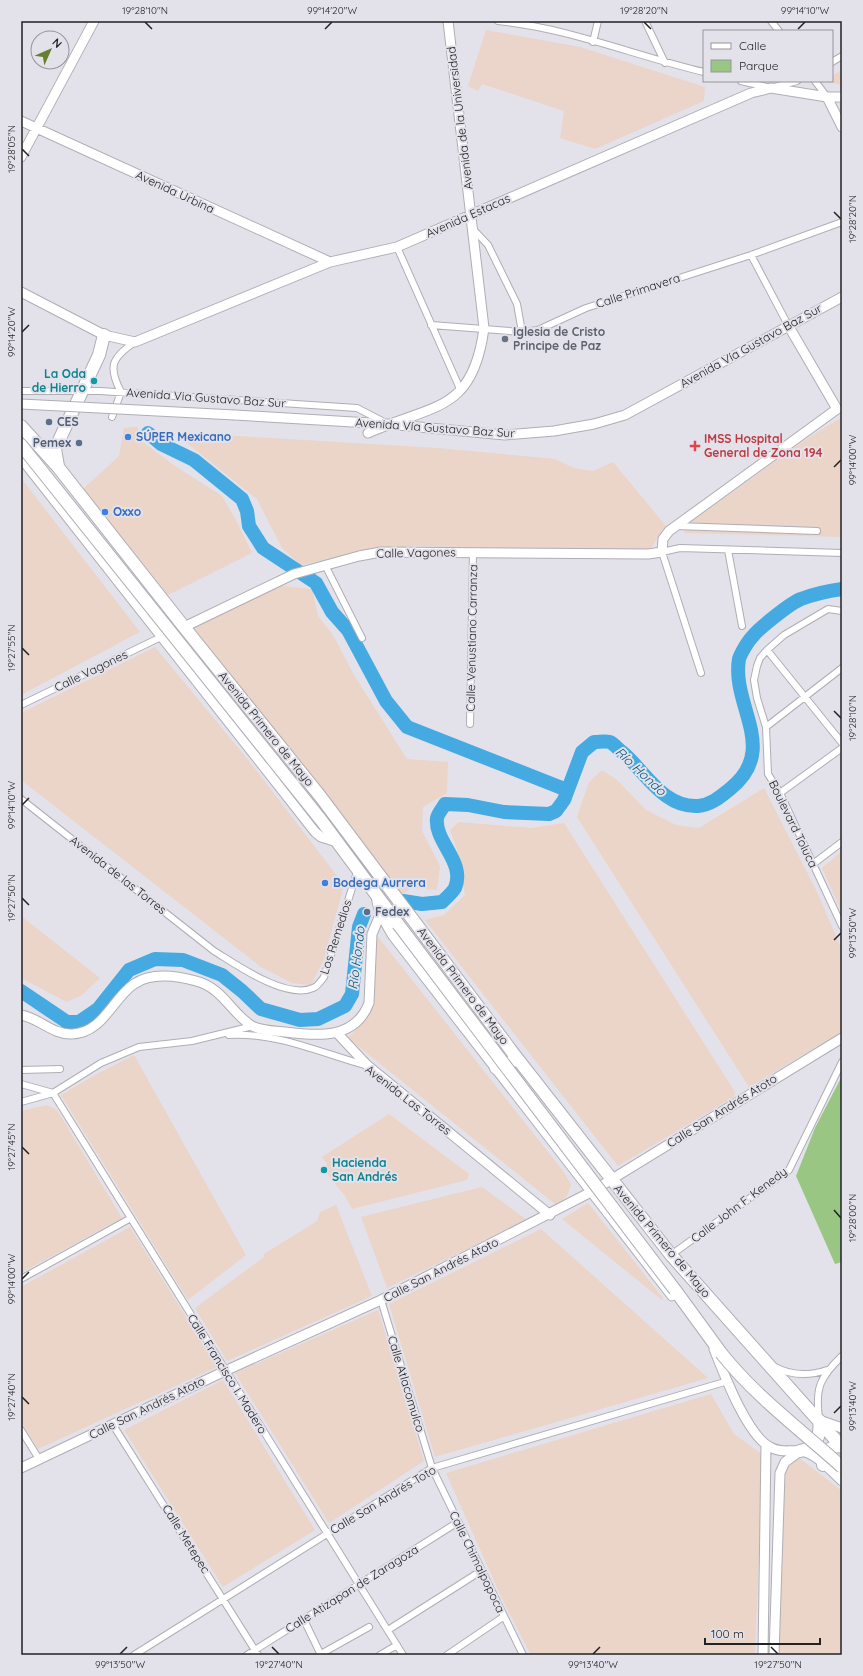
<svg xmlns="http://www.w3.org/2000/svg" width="863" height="1676" font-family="Quicksand,sans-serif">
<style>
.commercial{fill:#ebd4c9}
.industrial{fill:#ebd4c8}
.green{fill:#99c783}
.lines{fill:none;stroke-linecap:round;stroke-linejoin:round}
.river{stroke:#45aae1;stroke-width:14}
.street-casing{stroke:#afaeb5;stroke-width:8}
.secondary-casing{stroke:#afaeb5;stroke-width:11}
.highway-casing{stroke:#afaeb5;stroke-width:14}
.street{stroke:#fff;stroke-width:6}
.secondary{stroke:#fff;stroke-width:9}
.highway{stroke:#fff;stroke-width:12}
.secondary-bridge-casing{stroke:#afaeb5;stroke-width:11;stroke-linecap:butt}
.highway-bridge-casing{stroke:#afaeb5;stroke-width:14;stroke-linecap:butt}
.secondary-bridge{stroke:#fff;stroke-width:9}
.highway-bridge{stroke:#fff;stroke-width:12}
.ticks{fill:none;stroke:#222225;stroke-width:1.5}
.worship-dot{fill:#6b7280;stroke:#e3e2ea;stroke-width:1.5}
.culture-dot{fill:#0f9aa8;stroke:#e3e2ea;stroke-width:1.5}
.service-dot{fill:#5c6f8a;stroke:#e3e2ea;stroke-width:1.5}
.shop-dot{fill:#3f7fe0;stroke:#e3e2ea;stroke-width:1.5}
.health-dot{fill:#e0444e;stroke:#e3e2ea;stroke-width:1.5}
.labels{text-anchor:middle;stroke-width:4;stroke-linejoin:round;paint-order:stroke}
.street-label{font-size:12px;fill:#222225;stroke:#e3e2ea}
.worship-label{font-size:12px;font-weight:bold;fill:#5b616d;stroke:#e3e2ea;text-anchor:start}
.culture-label{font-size:12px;font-weight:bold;fill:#0d838f;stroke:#e3e2ea;text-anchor:end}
.service-label{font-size:12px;font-weight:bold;fill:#4e5e75;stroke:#e3e2ea;text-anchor:start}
.shop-label{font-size:12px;font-weight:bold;fill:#366cbe;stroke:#e3e2ea;text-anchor:start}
.health-label{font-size:12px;font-weight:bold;fill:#be3a42;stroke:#e3e2ea;text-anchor:start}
.water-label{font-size:13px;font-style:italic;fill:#05577c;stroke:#e3e2ea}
.neatline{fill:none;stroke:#222225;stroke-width:1.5}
.ticks-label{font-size:10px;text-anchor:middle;fill:#222225}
</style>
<rect width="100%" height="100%" fill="#e3e2ea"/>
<!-- commercial -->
<path class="commercial" d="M486,30L580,47L705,87L704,101L595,149L560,138L564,111L482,84L478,91L468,86Z
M842,70V85L825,81H832V76Z"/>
<!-- industrial -->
<path class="industrial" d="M842,417V537L684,533L688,524L805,440Z
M137,427L143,442L175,466L222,496L237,522L252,553L168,595L83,489L119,456L124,428Z
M188,433L438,448L555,459L574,468L593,471L613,462L666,526L650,549L642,551L416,546L383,548L301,565L282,548L257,499L188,444Z
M21,478L140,632L21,695Z
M274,585L312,589L318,616L333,635L354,675L407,759L448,762L447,793L423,807L422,831L440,866L437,890L411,888L401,896L191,628Z
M155,647L249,761L344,885L324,959L311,985L292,983L261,967L21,780V713Z
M602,770L617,780L646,810L676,825L699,828L764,788L817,892L842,950V1032L749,1087L577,817L589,782Z
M459,822L531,828L564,823L735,1092L734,1097L618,1166L425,920L444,915L465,895L457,850L450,830Z
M842,851V913L822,868Z
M21,916L100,978L82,995L67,1002L21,978Z
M375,933L563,1171L571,1184L568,1194L560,1205L555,1204L348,1038L367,1018L372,999Z
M134,1055L246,1255L188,1300L61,1095L95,1075Z
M47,1105L57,1110L122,1218L21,1273V1111Z
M389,1114L469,1174L467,1180L352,1209L345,1196L324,1170L327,1164L322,1157Z
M482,1187L527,1220L387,1288L361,1217Z
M588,1203L663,1298L662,1300L562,1219Z
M336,1205L372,1296L227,1361L195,1308L264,1257V1254L317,1221L320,1212Z
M130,1227L217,1367L38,1449L21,1421V1287Z
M541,1229L708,1378L435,1457L389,1304Z
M378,1310L424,1461L329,1523L235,1373Z
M223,1380L315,1530L223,1587L124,1430Z
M711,1394L734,1434L763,1455L755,1655H531L503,1601L446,1473Z
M798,1457L842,1491V1655H779L782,1527L786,1473L791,1461Z"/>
<!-- green -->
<path class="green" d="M842,1076V1262L835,1264L796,1176L815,1128Z"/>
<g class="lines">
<!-- river -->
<path class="river" d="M148,433L161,444L194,460L242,499L247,511L249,526L263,548L316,583L332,612L348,630L386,701L407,727L567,790
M403,901L422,904L442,902C446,898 452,893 455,888C466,862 434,842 437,818C438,813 443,808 445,804L468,805L504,812L549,814L556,811L564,800L582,752L594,742C599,742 605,741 610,742C614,744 618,749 622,752C645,771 663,808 698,806C711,805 720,797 730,789C780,749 731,706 739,659C741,653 748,641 753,636C759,628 792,602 801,599C814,594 828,591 842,589
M21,991L67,1022H79L98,1009L129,970L155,959L183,960L222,975L242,991L261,1009L300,1020L318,1019L345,1006L352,994L359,927L364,914"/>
<defs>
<path id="street" d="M498,21C568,28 636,56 704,72
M645,21L665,63
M771,21L779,31
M593,42L598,21
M832,62L842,56
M741,81L771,88L797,81
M815,81L827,97
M472,228L488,245L517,304L522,332
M397,247L461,391
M751,255L788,325
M431,325L522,332L538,330L586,308L751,255L842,222
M21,391H100L357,408L384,422
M112,417L121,392C108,367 111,358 135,342
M676,526L817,531
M728,550L742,626
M325,565L362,638
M842,611L828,609L784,635L767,650L760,658L757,666L754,680L757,698L766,727L768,774L780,793L842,926
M767,650L842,743
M701,673L662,552L680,548L842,553
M21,705L161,637
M470,724L473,552
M766,727L842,668
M780,793L842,748
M21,799L214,951C237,965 286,1000 313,988C317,987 321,981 324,977L358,869
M813,864L842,842
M229,1035C276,1032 321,1053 365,1065
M21,1070L60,1069
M21,1084L53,1093
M53,1093L403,1655
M21,1102L53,1093L101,1063L139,1047L192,1041L253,1026
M671,1255L789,1170L842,1062
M21,1279L131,1218
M381,1300L432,1468L523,1655
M775,1367C792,1376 809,1376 827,1370
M819,1418C815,1388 820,1377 842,1356
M113,1425L258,1655
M21,1430L39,1459
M304,1620L321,1655
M388,1630L481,1571
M134,1655L432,1468L728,1381
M247,1655L458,1522
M319,1655L369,1627
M380,1655L397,1645
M447,1655L503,1617"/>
<path id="secondary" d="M827,97L842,127
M21,121L330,262
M21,157L94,21
M21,292L104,335L135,342L330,262L397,247L751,93L771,88L827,97H842
M235,415L387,424L505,435L554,431L594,424L625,415L842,297
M368,433C433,404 473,413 484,328L448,21
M21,458L315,832L321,837L337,842
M184,627L294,574L359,556L381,552L648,554L662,552L663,539L669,531L837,409L788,325
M376,894C377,911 385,922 393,936L672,1296
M21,1015C39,1018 53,1035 72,1034C103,1033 112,999 134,984C151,972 178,976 196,981C223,988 231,1013 252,1026C262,1031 275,1031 285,1032C317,1036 355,1040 369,1003L372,934L380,915
M337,1033L367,1065L550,1215
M714,1349C724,1374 747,1435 770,1447C780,1453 789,1450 800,1451C815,1452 831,1471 842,1481
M819,1420L842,1428
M21,1468L225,1371L381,1300L591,1192L842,1038
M763,1655L766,1445
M774,1655L780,1473L785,1462L800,1451"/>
<path id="highway" d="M21,426L58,467L184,627L320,796L513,1053L671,1255L842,1447
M58,466L55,449L99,355L104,335
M273,760L321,820L398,924
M496,1068L505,1069L512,1061
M675,1290L721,1353
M800,1451C817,1448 821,1435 819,1420
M823,1465C822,1453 829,1446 841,1446"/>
</defs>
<!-- street casing -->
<use href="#street" class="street-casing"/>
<!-- secondary casing -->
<use href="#secondary" class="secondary-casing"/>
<!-- highway casing -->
<use href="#highway" class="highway-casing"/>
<!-- street -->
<use href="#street" class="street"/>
<!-- secondary -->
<use href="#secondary" class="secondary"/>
<!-- highway -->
<use href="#highway" class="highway"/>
<defs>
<path id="secondary-bridge" d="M21,404L235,415"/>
<path id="highway-bridge" d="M21,445L273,760
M398,924L675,1290
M721,1353C756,1397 801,1430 842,1467"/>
</defs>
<!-- secondary-bridge casing -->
<use href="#secondary-bridge" class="secondary-bridge-casing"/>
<!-- highway-bridge casing -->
<use href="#highway-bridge" class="highway-bridge-casing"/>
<!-- secondary-bridge -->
<use href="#secondary-bridge" class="secondary-bridge"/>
<!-- highway-bridge -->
<use href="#highway-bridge" class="highway-bridge"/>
</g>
<!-- ticks -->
<path class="ticks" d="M145,22L152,29M644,22L651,29M325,29L332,22M798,29L805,22M22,149L29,156M834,212L841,219M22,332L29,325M834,467L841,460M22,648L29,655M834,711L841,718M22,805L29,798M22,898L29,905M834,940L841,933M22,1147L29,1154M834,1210L841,1218M22,1279L29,1272M22,1397L29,1404M834,1413L841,1406M272,1647L279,1654M771,1647L778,1654M120,1654L127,1647M593,1654L600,1647"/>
<!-- markers -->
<circle class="worship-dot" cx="505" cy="339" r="4"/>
<g class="culture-dot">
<circle cx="94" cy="381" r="4"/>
<circle cx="324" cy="1170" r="4"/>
</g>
<g class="service-dot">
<circle cx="49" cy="422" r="4"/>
<circle cx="79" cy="443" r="4"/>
<circle cx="367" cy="912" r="4"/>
</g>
<g class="shop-dot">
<circle cx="128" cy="437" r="4"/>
<circle cx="105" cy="512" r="4"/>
<circle cx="325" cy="883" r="4"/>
</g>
<path class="health-dot" d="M693 440h4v4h4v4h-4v4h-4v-4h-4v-4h4z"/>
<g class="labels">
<!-- street labels -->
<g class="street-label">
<text transform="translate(460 118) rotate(-97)" y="4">Avenida de la Universidad</text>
<text transform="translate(175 192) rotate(25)" y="4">Avenida Urbina</text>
<text transform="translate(468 216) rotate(-24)" y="4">Avenida Estacas</text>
<text transform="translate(638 291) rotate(-18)" y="4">Calle Primavera</text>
<text transform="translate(751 346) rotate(-29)" y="4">Avenida Vía Gustavo Baz Sur</text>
<text transform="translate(206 398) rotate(4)" y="4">Avenida Via Gustavo Baz Sur</text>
<text transform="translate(435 428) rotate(4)" y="4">Avenida Vía Gustavo Baz Sur</text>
<text transform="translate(416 553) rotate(-1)" y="4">Calle Vagones</text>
<text transform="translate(472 638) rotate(-89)" y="4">Calle Venustiano Carranza</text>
<text transform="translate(91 671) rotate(-26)" y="4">Calle Vagones</text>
<text transform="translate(266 729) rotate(51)" y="4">Avenida Primero de Mayo</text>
<text transform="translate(793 824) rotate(64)" y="4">Boulevard Toluca</text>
<text transform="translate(118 875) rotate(38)" y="4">Avenida de las Torres</text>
<text transform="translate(336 937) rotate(-72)" y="4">Los Remedios</text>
<text transform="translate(463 986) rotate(53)" y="4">Avenida Primero de Mayo</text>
<text transform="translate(408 1100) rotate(38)" y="4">Avenida Las Torres</text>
<text transform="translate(722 1111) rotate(-32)" y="4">Calle San Andrés Atoto</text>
<text transform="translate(739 1205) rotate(-37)" y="4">Calle John F. Kenedy</text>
<text transform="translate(662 1241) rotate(50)" y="4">Avenida Primero de Mayo</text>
<text transform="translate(441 1270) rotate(-27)" y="4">Calle San Andrés Atoto</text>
<text transform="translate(227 1374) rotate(58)" y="4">Calle Francisco I. Madero</text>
<text transform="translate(406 1384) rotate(73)" y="4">Calle Atlacomulco</text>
<text transform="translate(147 1408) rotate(-26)" y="4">Calle San Andrés Atoto</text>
<text transform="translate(383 1500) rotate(-31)" y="4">Calle San Andrés Toto</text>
<text transform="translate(186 1539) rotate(58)" y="4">Calle Metepec</text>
<text transform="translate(477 1562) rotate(64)" y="4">Calle Chimalpopoca</text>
<text transform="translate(352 1589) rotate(-32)" y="4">Calle Atizapan de Zaragoza</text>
</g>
<!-- worship labels -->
<g class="worship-label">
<text x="513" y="336">Iglesia de Cristo<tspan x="513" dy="14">Principe de Paz</tspan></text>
</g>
<!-- culture labels -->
<g class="culture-label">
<text x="86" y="378">La Oda<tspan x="86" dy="14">de Hierro</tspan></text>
<text x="332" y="1167" text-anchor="start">Hacienda<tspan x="332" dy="14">San Andrés</tspan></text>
</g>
<!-- service labels -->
<g class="service-label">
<text x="57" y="426">CES</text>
<text x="71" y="447" text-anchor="end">Pemex</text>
<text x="375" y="916">Fedex</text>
</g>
<!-- shop labels -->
<g class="shop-label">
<text x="136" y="441">SÚPER Mexicano</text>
<text x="113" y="516">Oxxo</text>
<text x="333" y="887">Bodega Aurrera</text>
</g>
<!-- health labels -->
<g class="health-label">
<text x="704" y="443">IMSS Hospital<tspan x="704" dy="14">General de Zona 194</tspan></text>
</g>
<!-- water labels -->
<g class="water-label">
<text transform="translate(641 771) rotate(43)" y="5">Río Hondo</text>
<text transform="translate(356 958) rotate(-83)" y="5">Río Hondo</text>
</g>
</g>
<!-- border -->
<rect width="863" height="1676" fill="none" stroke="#e3e2ea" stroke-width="44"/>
<!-- legend -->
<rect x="703" y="30" width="130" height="52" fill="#e3e2ea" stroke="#96959b"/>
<rect x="711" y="43" width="20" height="6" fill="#ffffff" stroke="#96959b"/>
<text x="739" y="50" font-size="12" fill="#222225">Calle</text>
<rect x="711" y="60" width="20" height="12" fill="#99c783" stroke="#96959b"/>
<text x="739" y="70" font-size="12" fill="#222225">Parque</text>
<!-- north arrow -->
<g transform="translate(50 50) rotate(45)"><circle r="19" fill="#e3e2ea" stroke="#96959b"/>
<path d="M0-3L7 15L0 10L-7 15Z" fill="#687f30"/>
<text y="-6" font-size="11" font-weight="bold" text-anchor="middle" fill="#222225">N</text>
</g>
<!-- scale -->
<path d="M705 1638v6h115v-6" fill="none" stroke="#222225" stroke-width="2"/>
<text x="711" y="1638" font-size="12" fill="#222225" stroke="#e3e2ea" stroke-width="3" paint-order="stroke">100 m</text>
<rect x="22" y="22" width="819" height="1632" class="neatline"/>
<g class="ticks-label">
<text x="145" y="14">19°28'10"N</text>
<text x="332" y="14">99°14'20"W</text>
<text x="644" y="14">19°28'20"N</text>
<text x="805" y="14">99°14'10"W</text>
<text transform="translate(11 149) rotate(-90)" y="4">19°28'05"N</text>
<text transform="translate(852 219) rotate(-90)" y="4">19°28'20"N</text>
<text transform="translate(11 332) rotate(-90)" y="4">99°14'20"W</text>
<text transform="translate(852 460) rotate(-90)" y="4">99°14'00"W</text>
<text transform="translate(11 648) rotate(-90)" y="4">19°27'55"N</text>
<text transform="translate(852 718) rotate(-90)" y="4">19°28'10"N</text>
<text transform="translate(11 805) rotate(-90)" y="4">99°14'10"W</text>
<text transform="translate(11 898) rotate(-90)" y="4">19°27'50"N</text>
<text transform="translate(852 933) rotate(-90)" y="4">99°13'50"W</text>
<text transform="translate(11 1147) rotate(-90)" y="4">19°27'45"N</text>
<text transform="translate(852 1218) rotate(-90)" y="4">19°28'00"N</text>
<text transform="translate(11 1279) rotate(-90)" y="4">99°14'00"W</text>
<text transform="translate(11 1397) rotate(-90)" y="4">19°27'40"N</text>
<text transform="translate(852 1406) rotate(-90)" y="4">99°13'40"W</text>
<text x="120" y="1668">99°13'50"W</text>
<text x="279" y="1668">19°27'40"N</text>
<text x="593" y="1668">99°13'40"W</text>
<text x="778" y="1668">19°27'50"N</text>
</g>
</svg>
